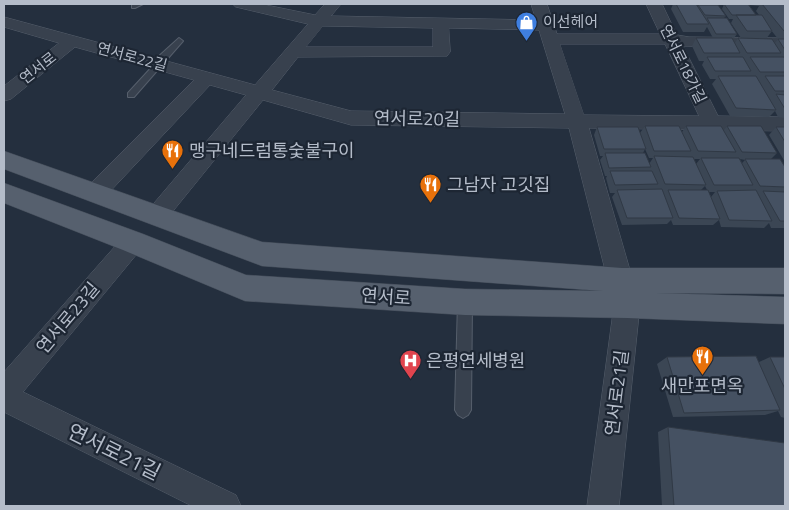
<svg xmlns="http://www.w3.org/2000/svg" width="789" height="510" font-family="'Titillium Web','Noto Sans KR',sans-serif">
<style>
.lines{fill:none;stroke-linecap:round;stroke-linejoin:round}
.lane-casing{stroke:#565f6c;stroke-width:2}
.street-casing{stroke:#565f6c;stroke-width:1}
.primary-casing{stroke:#414a57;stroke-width:1}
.lane{fill:#38414e;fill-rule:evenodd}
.street{fill:#38414e;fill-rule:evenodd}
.primary{fill:#56606e;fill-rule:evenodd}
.wall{fill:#3b4654;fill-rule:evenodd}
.building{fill:#455162;stroke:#303945}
.labels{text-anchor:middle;stroke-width:4.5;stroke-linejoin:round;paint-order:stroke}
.far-poi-label{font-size:15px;fill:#b4bcc9;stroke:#1d2633;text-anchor:start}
.far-street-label{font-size:15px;fill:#b4bcc9;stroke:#1d2633}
.street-label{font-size:18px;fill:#b4bcc9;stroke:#1d2633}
.poi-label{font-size:18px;fill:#b4bcc9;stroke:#1d2633;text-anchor:start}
.near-street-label{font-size:21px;fill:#b4bcc9;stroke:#1d2633}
</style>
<rect width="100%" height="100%" fill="#242f3e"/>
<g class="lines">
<defs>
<path id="lane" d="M132,4H143L135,8H132Z
M179,38L183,41L134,97H128V93L151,68L158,57Z
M465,296L470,298L472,302L471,410L468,415L463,418L458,415L455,410L458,302L460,298Z"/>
<path id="street" d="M233,4H261L315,15L325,4H341L331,16L536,20L531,4H547L557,34H660L646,4H662L677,35L689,37L785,38V48L683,46L718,116L785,117V131L589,128L640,305L619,506H587L614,305L569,128L351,125L263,100L165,221L157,224L149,221L146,215L149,209L246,95L210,85L103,199L95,201L87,199L84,193L87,187L194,80L75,47L11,99L4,101V86L59,43L4,27V17L255,85L308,24L236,7ZM323,26L433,28V47H306ZM449,28L539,30L565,114L351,111L272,90L298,57L447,56L450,52ZM560,44H665L699,116L584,115Z
M133,232L141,235L145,242L141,249L23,392L236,495L241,506H192L4,412V372L125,235Z"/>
<path id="primary" d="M4,151L262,242L622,268H785V294L655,293L785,297V324L627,318L465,315L245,301L123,250L4,203V183L143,234L246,275L465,289L603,291L262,266L4,169Z"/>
</defs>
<!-- lane casing -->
<use href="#lane" class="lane-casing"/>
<!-- street casing -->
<use href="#street" class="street-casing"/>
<!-- primary casing -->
<use href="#primary" class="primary-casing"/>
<!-- lane -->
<use href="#lane" class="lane"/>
<!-- street -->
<use href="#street" class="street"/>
<!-- primary -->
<use href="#primary" class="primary"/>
</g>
<!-- wall -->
<path class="wall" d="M673,4H721L720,5L697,4V6L698,5L726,16L724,18L737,34L734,38H732L735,43L738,38H741L731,23L733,19H729L722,9L724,4H785V118L778,117L775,111L769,117L730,116L712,84L716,79H710L702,65L704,61H699L692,46L696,38H713L707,27L704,32H683L671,9ZM749,5L759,6L756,11L759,15H756ZM771,30L778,39L775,43L766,39L772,31Z
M645,126L682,132L686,126L724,130L727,126L777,153L771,159L785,167V228H771L769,223L764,228L721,227L719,220L713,225H673L671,220L667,224L622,225L612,197L615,193H610L606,178L607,176H605L600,160L603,156H600L594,135L597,127L640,133ZM645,149L649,158H653L649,164L643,153ZM694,159H700L696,164ZM740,159L745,160L742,163ZM705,186L707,190H701ZM709,192H715L711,197Z
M776,127H785V162L769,135Z
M667,357L759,362L770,357H785V418L781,417L778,411L765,415L673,417L657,364Z
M668,427L785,506H662L658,432Z"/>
<!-- building -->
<path class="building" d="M676,4H696L709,24H687Z
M724,4H748L756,15H732Z
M762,4H785V31H784Z
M698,5H718L726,16L705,15Z
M736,15H762L772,31H747Z
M707,18H727L737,34H716Z
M696,38H732L740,53H704Z
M738,38L772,39L781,53H747Z
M778,39H785V50Z
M707,57H743L751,71H715Z
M750,57H784L785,59V72H760Z
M718,76H756L776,110L736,108Z
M765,76H785V91H775Z
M776,94L785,95V109Z
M645,126H679L691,151H654Z
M686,126H721L736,152L698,151Z
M727,126H761L777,153L742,152Z
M597,127H638L646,149H604Z
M776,127H785V142Z
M605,153H645L651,167L609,168Z
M654,156L693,157L706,185L665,184Z
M701,158H739L753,185H714Z
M745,159H780L785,167V187L760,186Z
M610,171H652L658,184L615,185Z
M662,189L673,218H627L617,190Z
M668,190H708L720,219L679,218Z
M756,190L772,221L729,220L717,191Z
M763,191L785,192V221H780Z
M756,356L780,410L684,413L667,357Z
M770,357H785V389Z
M668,427L785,443V506H674Z"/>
<!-- icons -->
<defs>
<symbol id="shop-pin" viewBox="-11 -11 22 30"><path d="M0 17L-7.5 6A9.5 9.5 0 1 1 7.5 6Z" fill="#3f7fe0" stroke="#1d2633"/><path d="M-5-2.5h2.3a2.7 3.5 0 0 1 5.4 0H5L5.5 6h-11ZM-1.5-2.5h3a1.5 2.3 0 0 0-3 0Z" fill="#fff"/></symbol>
<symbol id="restaurant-pin" viewBox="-11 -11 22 30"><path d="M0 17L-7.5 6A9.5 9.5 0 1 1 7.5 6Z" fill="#e8710a" stroke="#1d2633"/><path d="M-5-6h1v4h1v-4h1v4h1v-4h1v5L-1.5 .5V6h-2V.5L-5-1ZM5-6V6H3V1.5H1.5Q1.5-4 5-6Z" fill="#fff"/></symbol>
<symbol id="hospital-pin" viewBox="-11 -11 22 30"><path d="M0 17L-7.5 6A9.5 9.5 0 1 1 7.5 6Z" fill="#e0444e" stroke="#1d2633"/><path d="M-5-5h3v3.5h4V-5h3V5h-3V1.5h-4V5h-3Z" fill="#fff"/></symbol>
</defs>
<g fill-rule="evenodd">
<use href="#shop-pin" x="514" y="10" width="25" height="34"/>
<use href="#restaurant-pin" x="160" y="138" width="25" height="34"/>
<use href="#restaurant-pin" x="418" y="172" width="25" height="34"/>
<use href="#restaurant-pin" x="690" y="344" width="25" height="34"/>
<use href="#hospital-pin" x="398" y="348" width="25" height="34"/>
</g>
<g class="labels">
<!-- far-poi labels -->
<g class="far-poi-label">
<text x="543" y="27">이선헤어</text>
</g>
<!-- far-street labels -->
<g class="far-street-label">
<text transform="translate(132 57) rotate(15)" y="5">연서로22길</text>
<text transform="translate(683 64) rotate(64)" y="5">연서로18가길</text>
<text transform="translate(38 68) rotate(-38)" y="5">연서로</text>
</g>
<!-- street labels -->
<g class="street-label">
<text transform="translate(417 119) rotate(1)" y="6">연서로20길</text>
<text transform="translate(386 297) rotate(4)" y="6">연서로</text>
<text transform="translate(68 318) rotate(-50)" y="6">연서로23길</text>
<text transform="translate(617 393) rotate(-83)" y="6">연서로21길</text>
</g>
<!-- poi labels -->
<g class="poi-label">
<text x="189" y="157">맹구네드럼통숯불구이</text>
<text x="447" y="191">그남자 고깃집</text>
<text x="426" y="367">은평연세병원</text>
<text x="702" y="392" text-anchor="middle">새만포면옥</text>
</g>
<!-- near-street labels -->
<g class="near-street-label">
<text transform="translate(114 452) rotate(26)" y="7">연서로21길</text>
</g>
</g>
<!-- border -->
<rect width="789" height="510" fill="none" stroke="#b4bcc9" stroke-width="10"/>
</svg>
